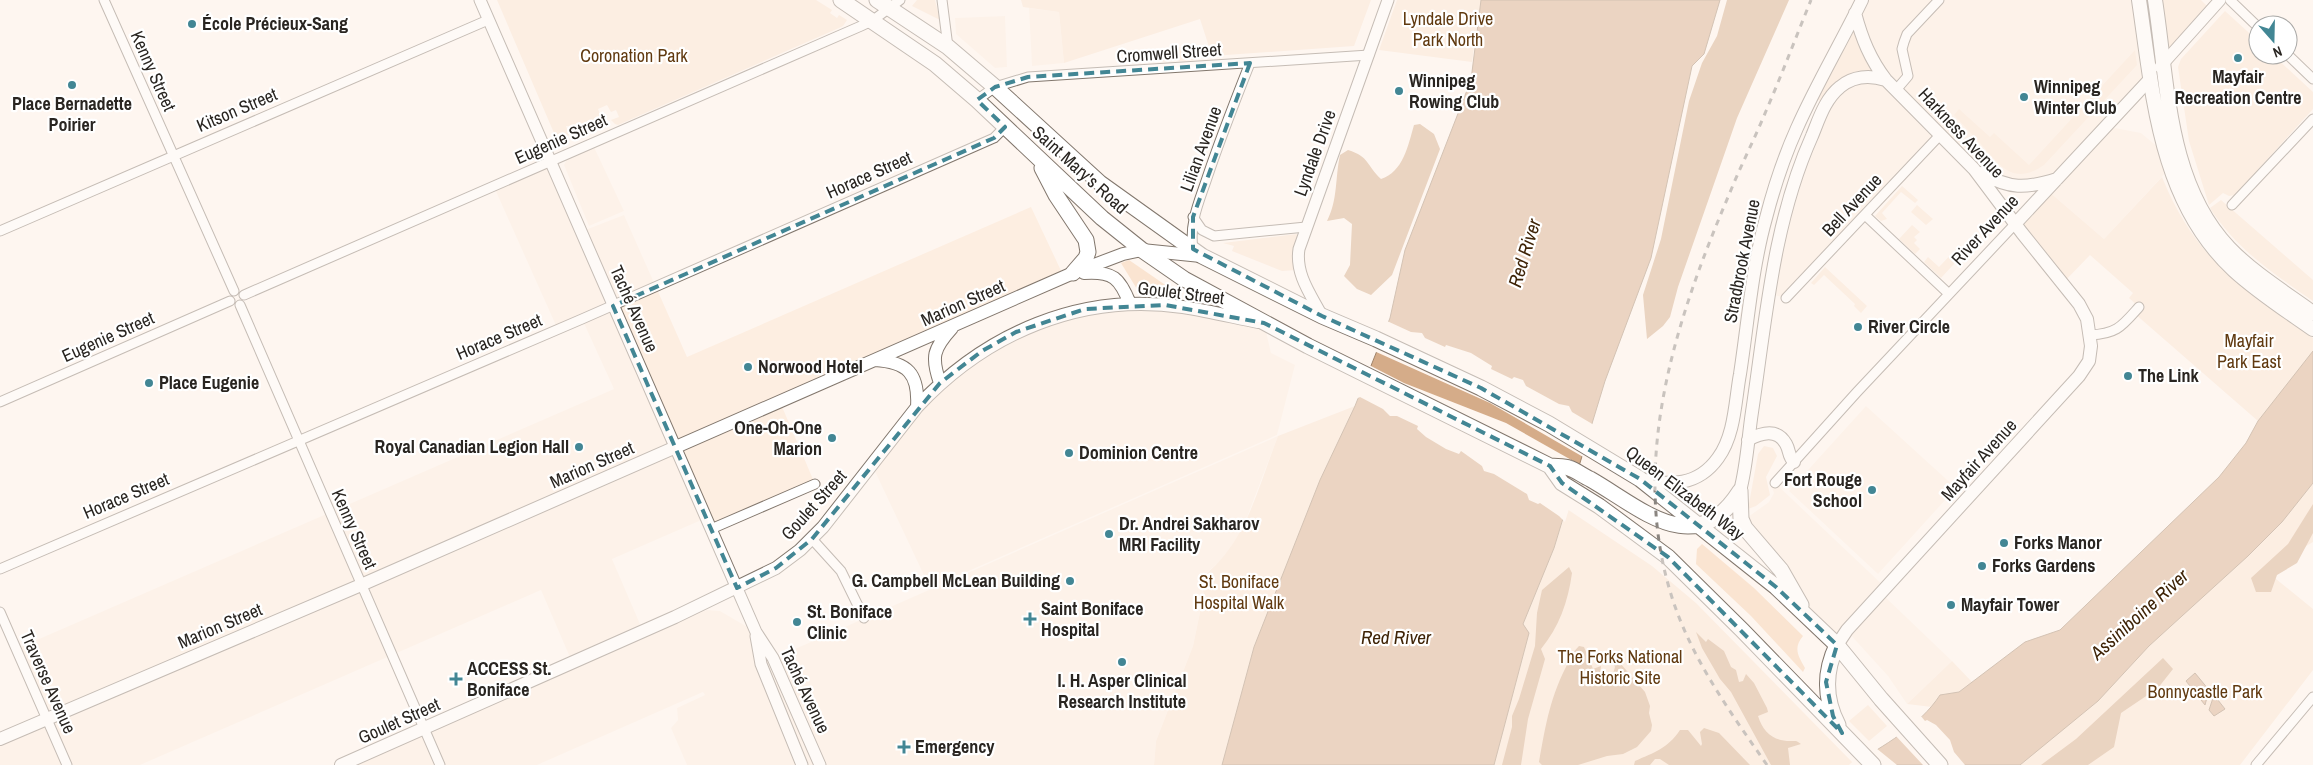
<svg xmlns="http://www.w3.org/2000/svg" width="2313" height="765" font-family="'Archivo Narrow',sans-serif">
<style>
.built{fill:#fdeee1}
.green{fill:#fae4d1}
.forest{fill:#d2aa87}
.water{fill:#d5ac89;stroke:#a1846a}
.pier{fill:#fef6f0}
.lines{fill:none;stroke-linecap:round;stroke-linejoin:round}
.minor-casing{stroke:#82776d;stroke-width:11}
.tertiary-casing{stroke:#82776d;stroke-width:13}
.secondary-casing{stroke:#82776d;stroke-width:14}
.primary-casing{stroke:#82776d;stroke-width:16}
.trunk-casing{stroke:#82776d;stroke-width:17}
.minor{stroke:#fff;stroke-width:9}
.tertiary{stroke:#fff;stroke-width:11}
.secondary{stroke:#fff;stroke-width:12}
.primary{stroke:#fff;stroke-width:14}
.trunk{stroke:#fff;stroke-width:15}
.rail{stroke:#8a8580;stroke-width:3;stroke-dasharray:6 6;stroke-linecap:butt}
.marked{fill:none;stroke:#428694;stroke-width:4;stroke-dasharray:10 6;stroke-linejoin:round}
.poi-dot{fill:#428694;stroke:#fff;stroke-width:2}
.labels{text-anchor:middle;stroke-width:4.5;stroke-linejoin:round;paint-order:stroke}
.park-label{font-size:18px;fill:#60390f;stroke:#fff}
.poi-label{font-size:18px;font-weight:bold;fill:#292521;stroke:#fff;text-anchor:start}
.street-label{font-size:18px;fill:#292521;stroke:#fff}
.water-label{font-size:19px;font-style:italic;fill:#3e2306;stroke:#fff}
</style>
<rect width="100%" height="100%" fill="#fef6f0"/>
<!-- built -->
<path class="built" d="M1862,0H2139L2151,78L2103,131L2115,128L2141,133L2165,153L2170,168L2104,239L2047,190L1998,182L1940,135L1786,298L1770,294L1791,193L1861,36Z
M1029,8L1059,12L1064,63L1032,66Z
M1005,16L1007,67L995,68L956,34L955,18Z
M594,147L624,211L589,226L564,165L567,159Z
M551,161L580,232L624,215L687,357L1031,207L1064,277L780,402L815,484L711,529L706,518L612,559L643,631L675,617L707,610L720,611L756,632L761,664L1278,436L1241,533L1225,557L1198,580L1204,593L1193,646L1156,741L1154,765H687L671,728L678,720L677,708L705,695L703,692L537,765H346L572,662L541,590L140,765H0V740L47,719L16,649L614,389L582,319L558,330L494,187Z
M1116,305L1264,323L1271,353L1295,365L1277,435L930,588L872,465L917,407L1000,340Z
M1866,406L1956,488L1878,574L1789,491Z
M1770,483H1775L1886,588L1881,593L1952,661L1907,704L1888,676L1847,631L1837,645L1752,539L1748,517L1769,502L1774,493Z"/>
<!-- green -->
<path class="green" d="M497,0H816L832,10L830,13L837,18L839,15L847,20L843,26L839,28L618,125L615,124L611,120L619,117L616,110L611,112L607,105L598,109L603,121L572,134L568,126H566L569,135L557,140Z
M917,0H935L940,20L912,6Z
M1021,0H1371L1354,46L1212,56L1200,19L1064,63L1059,12L1023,7Z
M1397,0H1481L1472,62L1379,50Z
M2155,0H2201L2211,10L2164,63Z
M2225,11L2258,41V55H2273L2313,92V109L2235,195L2229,196L2223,193L2209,205L2189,141L2178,67L2181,59Z
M1855,13L1886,80L1860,78L1825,106L1813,95Z
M1192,43L1198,57L1196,60L1134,63Z
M2135,50L2137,65L2044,165C2011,188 1998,162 1978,141C1970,132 1962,124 1954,115L1959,109L1990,137L1994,133L2029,165Z
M2162,177C2195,259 2243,290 2313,338V351L2258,421L2134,313L2139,307L2129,298L2133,293L2090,255L2062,284L2015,224L2047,190L2104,239Z
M1902,186L1918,200L1915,203L1901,192L1882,213L1887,219L1881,221L1875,216Z
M2221,200L2313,280V301C2274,274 2236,249 2210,208Z
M1917,205L1933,219L1926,225L1911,212Z
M1912,225L1920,232L1914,237L1917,240L1914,243L1920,249L1915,254L1899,239Z
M1297,234L1296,270L1282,271L1232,251L1234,246L1223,243Z
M1960,245L1966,251L1941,278L1924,262L1928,257L1939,267Z
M1129,260L1177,293L1176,296L1140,294L1121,263Z
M1825,267L1867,306L1861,313L1854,306L1855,304L1824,275L1814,285L1811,283Z
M1355,406L1320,480L1254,647L1222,765H1154L1156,741L1193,646L1204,593L1198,580C1246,547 1258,487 1278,436Z
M1764,446L1773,448L1777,456L1766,477L1770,495L1756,506L1748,509L1758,454Z
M2313,483V542L2265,570L2313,609V670L2240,765H2020L2098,701L2149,646L2248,556L2282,522Z
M1567,509L1652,566L1696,603L1855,765H1494L1529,633L1523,624L1554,548Z
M1702,544L1754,588L1803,636C1793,648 1798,656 1805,668L1803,672L1751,616L1696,564L1697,549Z
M1952,661L1972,682L1959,692L1940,695L1932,707L1907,704Z
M1868,705L1887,726L1869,741L1849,721Z"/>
<!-- forest -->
<path class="forest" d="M1727,0H1789L1737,118L1678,287L1670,317L1663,326L1647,339L1643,295L1661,239L1689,101L1702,63L1717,36Z
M1420,124L1434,134L1440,149L1392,275L1371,295L1357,289L1344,276L1350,265L1352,224L1344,218L1327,221C1338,200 1335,178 1340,155L1348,150C1370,157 1366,165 1381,179C1403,172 1408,146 1414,125Z
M2313,504V533L2297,563L2277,575L2271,592H2256L2251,578L2288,544Z
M1569,567L1572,573C1568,602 1559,627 1541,649L1545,659L1528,719L1521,765H1502L1512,727V716L1519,699L1535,646L1537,613L1542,590Z
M1696,632L1706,642L1708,639L1724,651L1731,667L1736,670L1739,682L1743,681L1746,674L1754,683L1767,708L1768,712L1758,716C1763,732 1773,741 1790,741C1796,741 1796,740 1801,744L1788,748L1790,765H1771L1731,692L1720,679L1702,648Z
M1579,646L1584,647L1593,669L1601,666L1600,673L1601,677L1613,674L1615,667L1611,658L1614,656L1645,692L1650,706L1649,713L1652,725L1651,731L1637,747L1623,754L1607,756L1578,765H1542L1539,762C1546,723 1550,697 1569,661V657Z
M2163,658L2173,669L2158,688L2121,713L2114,747L2088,765H2041L2076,739Z
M1704,728L1719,733L1750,765H1669L1660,759H1655L1650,765H1634L1635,761C1655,752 1667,749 1680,730H1688L1701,746L1702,744L1700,732Z"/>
<!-- water -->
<path class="water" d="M1481,0H1720L1704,54L1692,66L1651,258L1605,381L1554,548L1523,624L1529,633L1494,765H1222L1254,647L1320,480L1355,406L1390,318L1405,250L1471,80Z
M2313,351V483L2282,522L2248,556L2149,646L2098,701L2020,765H1852C1883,746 1920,726 1940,695L1959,692L2025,642L2060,630L2219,477L2246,443L2258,421Z
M2195,673L2209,690L2205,705L2186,681Z
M2214,695L2225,709L2214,716L2209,710Z"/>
<!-- pier -->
<path class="pier" d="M1387,317V321L1411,332L1422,333L1425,338L1445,347L1446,345L1471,353L1492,366L1491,369L1512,379L1514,377L1523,380L1526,386L1559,404L1569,406L1572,412L1594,425L1595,423L1585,458L1490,403L1374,351Z
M1369,365L1404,383L1506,423L1582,466L1565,522L1559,516L1540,503L1538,504L1529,500L1527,494L1494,474L1484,471L1482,466L1461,451L1459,454L1446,449L1426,437L1417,429L1418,426L1397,416H1390L1383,409L1360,397L1356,399Z
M1920,715L1925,721L1927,720L1936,725L1950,740L1954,752L1965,765H1923L1895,735Z
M1876,748L1897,765H1849L1851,763Z"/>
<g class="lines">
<defs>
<path id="minor" d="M104,0L234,291
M942,0L948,47
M2230,0L2258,27
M2288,55L2313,79
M1896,90L1908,76L1902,49L1904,42L1907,34L1939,0
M977,100L995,87L1028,77L1369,55
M2232,205L2313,119
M1865,215L1949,294
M1193,217L1202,230L1214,236L1306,227
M0,231L488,20
M1193,249C1189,223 1199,202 1207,178C1220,139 1235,101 1250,63
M244,295L861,26L872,21L900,0
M1786,298L1941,134
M240,305L440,765
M2090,335C2117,334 2122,326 2139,307
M0,402L230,301
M1775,483L1857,392L2015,224
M711,529L815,484
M812,539L841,571L864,618
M0,569L582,319L994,138L1005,127
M0,612L67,765
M2256,765L2313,697"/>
<path id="tertiary" d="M480,0L756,632L773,658L820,765
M2160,67L2220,0
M1322,316C1311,295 1295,274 1299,249L1388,0
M756,636L761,664L802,765"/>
<path id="secondary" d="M1981,173C2010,189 2025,189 2057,179
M2015,224L2151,78
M1084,273C1113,271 1120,278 1130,304
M875,360C908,362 919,374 917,407
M940,383C931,357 933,349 952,328
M1748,440C1761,433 1777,428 1786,444C1790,451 1788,456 1794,462
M1640,479C1670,486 1698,486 1718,458C1735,435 1735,401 1740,374C1748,322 1752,268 1766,218C1774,187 1784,157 1797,128C1816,85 1841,43 1862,0
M1740,491C1747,465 1748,438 1752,412C1766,319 1773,223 1812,136C1819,119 1825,99 1840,87C1853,76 1870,75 1886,80
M1837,645L1847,630L2079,376L2089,361L2091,346L2087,319L2079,304L2022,233L1974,169L1886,80C1870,59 1862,39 1855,13
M0,739L361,585L1073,273L1123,254L1142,250L1201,256
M341,765L675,617L776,568L800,550L823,527L917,407C986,333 1081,292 1183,307C1208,311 1233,317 1258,322"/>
<path id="primary" d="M2139,0C2153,94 2159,201 2234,270C2258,292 2286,310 2313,329
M2155,0C2168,83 2167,183 2229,248C2253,273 2284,292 2313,313"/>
<path id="trunk" d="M841,0L935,64L977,100L1102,218L1142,250L1184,279L1308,346L1550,466L1562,483L1599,506L1668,557L1742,630L1873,765
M877,0L948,47L995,87L1100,183L1202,256L1322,316L1376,339L1481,388L1549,424L1640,479L1776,587L1837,645L1881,699L1940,765
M1042,168L1056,195L1086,240L1088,252L1086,258L1073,273
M1550,466C1556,467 1564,466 1569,468C1576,470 1583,476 1590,479C1641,508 1695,562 1740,491
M1740,491L1741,519L1745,528L1781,570L1801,605
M1837,645C1824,672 1824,698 1838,725"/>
</defs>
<!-- minor casing -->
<use href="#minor" class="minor-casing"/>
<!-- tertiary casing -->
<use href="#tertiary" class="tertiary-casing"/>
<!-- secondary casing -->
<use href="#secondary" class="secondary-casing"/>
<!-- primary casing -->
<use href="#primary" class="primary-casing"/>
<!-- trunk casing -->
<use href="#trunk" class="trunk-casing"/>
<!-- minor -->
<use href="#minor" class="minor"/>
<!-- tertiary -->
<use href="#tertiary" class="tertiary"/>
<!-- secondary -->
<use href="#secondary" class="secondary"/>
<!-- primary -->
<use href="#primary" class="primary"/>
<!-- trunk -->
<use href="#trunk" class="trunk"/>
<!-- rail -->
<path class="rail" d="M1767,765C1733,716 1698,668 1677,612C1625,471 1674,323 1731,190C1742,163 1755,138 1766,111C1782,74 1796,37 1811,0"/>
</g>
<!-- marked area -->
<path d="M0 0H2313V765H0ZM1250,63L1193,217V249L1322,316L1481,388L1640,479L1776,587L1837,645L1826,682L1833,716L1842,733L1668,557L1562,483L1550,466L1264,323L1165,305L1085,309L1016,332L982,351L940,383L812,539L776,568L737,588L613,306L994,138L1005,127L977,100L995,87L1028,77Z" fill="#fef6f0" fill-opacity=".55" fill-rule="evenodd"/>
<path class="marked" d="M1250,63L1193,217V249L1322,316L1481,388L1640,479L1776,587L1837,645L1826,682L1833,716L1842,733L1668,557L1562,483L1550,466L1264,323L1165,305L1085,309L1016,332L982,351L940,383L812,539L776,568L737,588L613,306L994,138L1005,127L977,100L995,87L1028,77Z"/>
<!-- markers -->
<g class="poi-dot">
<circle cx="192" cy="24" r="5"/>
<circle cx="2238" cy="58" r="5"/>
<circle cx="72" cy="85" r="5"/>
<circle cx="1399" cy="91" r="5"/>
<circle cx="2024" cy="97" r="5"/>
<circle cx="1858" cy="327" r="5"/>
<circle cx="748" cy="367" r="5"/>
<circle cx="2128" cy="376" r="5"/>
<circle cx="149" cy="383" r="5"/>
<circle cx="832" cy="438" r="5"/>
<circle cx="579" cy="447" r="5"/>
<circle cx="1069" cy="453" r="5"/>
<circle cx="1872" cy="490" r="5"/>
<circle cx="1109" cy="534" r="5"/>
<circle cx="2004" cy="543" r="5"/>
<circle cx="1982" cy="566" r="5"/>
<circle cx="1070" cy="581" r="5"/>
<circle cx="1951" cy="605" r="5"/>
<path d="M1027.5 611.5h5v5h5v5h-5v5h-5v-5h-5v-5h5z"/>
<circle cx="797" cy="622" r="5"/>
<circle cx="1122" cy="662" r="5"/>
<path d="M453.5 671.5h5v5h5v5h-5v5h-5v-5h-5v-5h5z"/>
<path d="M901.5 739.5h5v5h5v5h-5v5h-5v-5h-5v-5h5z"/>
</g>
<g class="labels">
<!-- park labels -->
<g class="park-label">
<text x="1448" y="25">Lyndale Drive<tspan x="1448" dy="21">Park North</tspan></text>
<text x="634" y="62">Coronation Park</text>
<text x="2249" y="347">Mayfair<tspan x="2249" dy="21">Park East</tspan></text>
<text x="1239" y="588">St. Boniface<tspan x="1239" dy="21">Hospital Walk</tspan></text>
<text x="1620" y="663">The Forks National<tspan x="1620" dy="21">Historic Site</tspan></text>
<text x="2205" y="698">Bonnycastle Park</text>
</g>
<!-- poi labels -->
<g class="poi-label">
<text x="202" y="30">École Précieux-Sang</text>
<text x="2238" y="83" text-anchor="middle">Mayfair<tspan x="2238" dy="21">Recreation Centre</tspan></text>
<text x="1409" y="87">Winnipeg<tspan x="1409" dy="21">Rowing Club</tspan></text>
<text x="2034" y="93">Winnipeg<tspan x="2034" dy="21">Winter Club</tspan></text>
<text x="72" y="110" text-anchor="middle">Place Bernadette<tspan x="72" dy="21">Poirier</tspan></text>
<text x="1868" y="333">River Circle</text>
<text x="758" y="373">Norwood Hotel</text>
<text x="2138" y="382">The Link</text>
<text x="159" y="389">Place Eugenie</text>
<text x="822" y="434" text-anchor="end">One-Oh-One<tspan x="822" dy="21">Marion</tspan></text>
<text x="569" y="453" text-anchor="end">Royal Canadian Legion Hall</text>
<text x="1079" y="459">Dominion Centre</text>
<text x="1862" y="486" text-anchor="end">Fort Rouge<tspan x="1862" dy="21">School</tspan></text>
<text x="1119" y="530">Dr. Andrei Sakharov<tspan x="1119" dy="21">MRI Facility</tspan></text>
<text x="2014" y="549">Forks Manor</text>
<text x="1992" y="572">Forks Gardens</text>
<text x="1060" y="587" text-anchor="end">G. Campbell McLean Building</text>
<text x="1961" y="611">Mayfair Tower</text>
<text x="1041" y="615">Saint Boniface<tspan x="1041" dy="21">Hospital</tspan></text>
<text x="807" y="618">St. Boniface<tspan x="807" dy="21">Clinic</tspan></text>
<text x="467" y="675">ACCESS St.<tspan x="467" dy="21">Boniface</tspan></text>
<text x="1122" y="687" text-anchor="middle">I. H. Asper Clinical<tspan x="1122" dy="21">Research Institute</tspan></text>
<text x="915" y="753">Emergency</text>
</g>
<!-- street labels -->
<g class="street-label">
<text transform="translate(1169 53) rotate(-4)" y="6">Cromwell Street</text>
<text transform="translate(153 71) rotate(66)" y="6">Kenny Street</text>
<text transform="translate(237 110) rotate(-23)" y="6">Kitson Street</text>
<text transform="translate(1961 133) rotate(47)" y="6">Harkness Avenue</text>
<text transform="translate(561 139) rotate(-24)" y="6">Eugenie Street</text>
<text transform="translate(1201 149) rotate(-70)" y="6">Lilian Avenue</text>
<text transform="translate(1315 153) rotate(-70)" y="6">Lyndale Drive</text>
<text transform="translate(1080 170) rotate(42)" y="6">Saint Mary's Road</text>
<text transform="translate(869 175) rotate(-24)" y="6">Horace Street</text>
<text transform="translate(1852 205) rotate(-47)" y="6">Bell Avenue</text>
<text transform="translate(1985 230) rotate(-47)" y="6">River Avenue</text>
<text transform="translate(1742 261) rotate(-79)" y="6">Stradbrook Avenue</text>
<text transform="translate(1181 293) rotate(7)" y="6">Goulet Street</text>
<text transform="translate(963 303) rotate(-24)" y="6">Marion Street</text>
<text transform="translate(634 309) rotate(66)" y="6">Taché Avenue</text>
<text transform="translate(108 337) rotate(-24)" y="6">Eugenie Street</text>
<text transform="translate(499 337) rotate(-23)" y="6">Horace Street</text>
<text transform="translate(1979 460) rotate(-48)" y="6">Mayfair Avenue</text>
<text transform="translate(592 465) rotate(-24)" y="6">Marion Street</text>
<text transform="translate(1685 493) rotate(37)" y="6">Queen Elizabeth Way</text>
<text transform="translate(126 496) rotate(-23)" y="6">Horace Street</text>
<text transform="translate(814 505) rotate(-48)" y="6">Goulet Street</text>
<text transform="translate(354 529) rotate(66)" y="6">Kenny Street</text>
<text transform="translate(220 626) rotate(-23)" y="6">Marion Street</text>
<text transform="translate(48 682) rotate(66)" y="6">Traverse Avenue</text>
<text transform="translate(805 690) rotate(65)" y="6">Taché Avenue</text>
<text transform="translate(399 721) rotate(-24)" y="6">Goulet Street</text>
</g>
<!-- water labels -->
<g class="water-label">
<text transform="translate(1524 253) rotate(-73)" y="7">Red River</text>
<text transform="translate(2139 614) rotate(-42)" y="7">Assiniboine River</text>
<text x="1396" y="644">Red River</text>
</g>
</g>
<!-- north arrow -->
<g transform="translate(2273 40) rotate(160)"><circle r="24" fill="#ffffff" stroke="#a9a8a6"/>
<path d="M0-4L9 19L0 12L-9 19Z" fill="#428694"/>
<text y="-8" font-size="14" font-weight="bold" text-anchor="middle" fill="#292521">N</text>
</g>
</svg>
